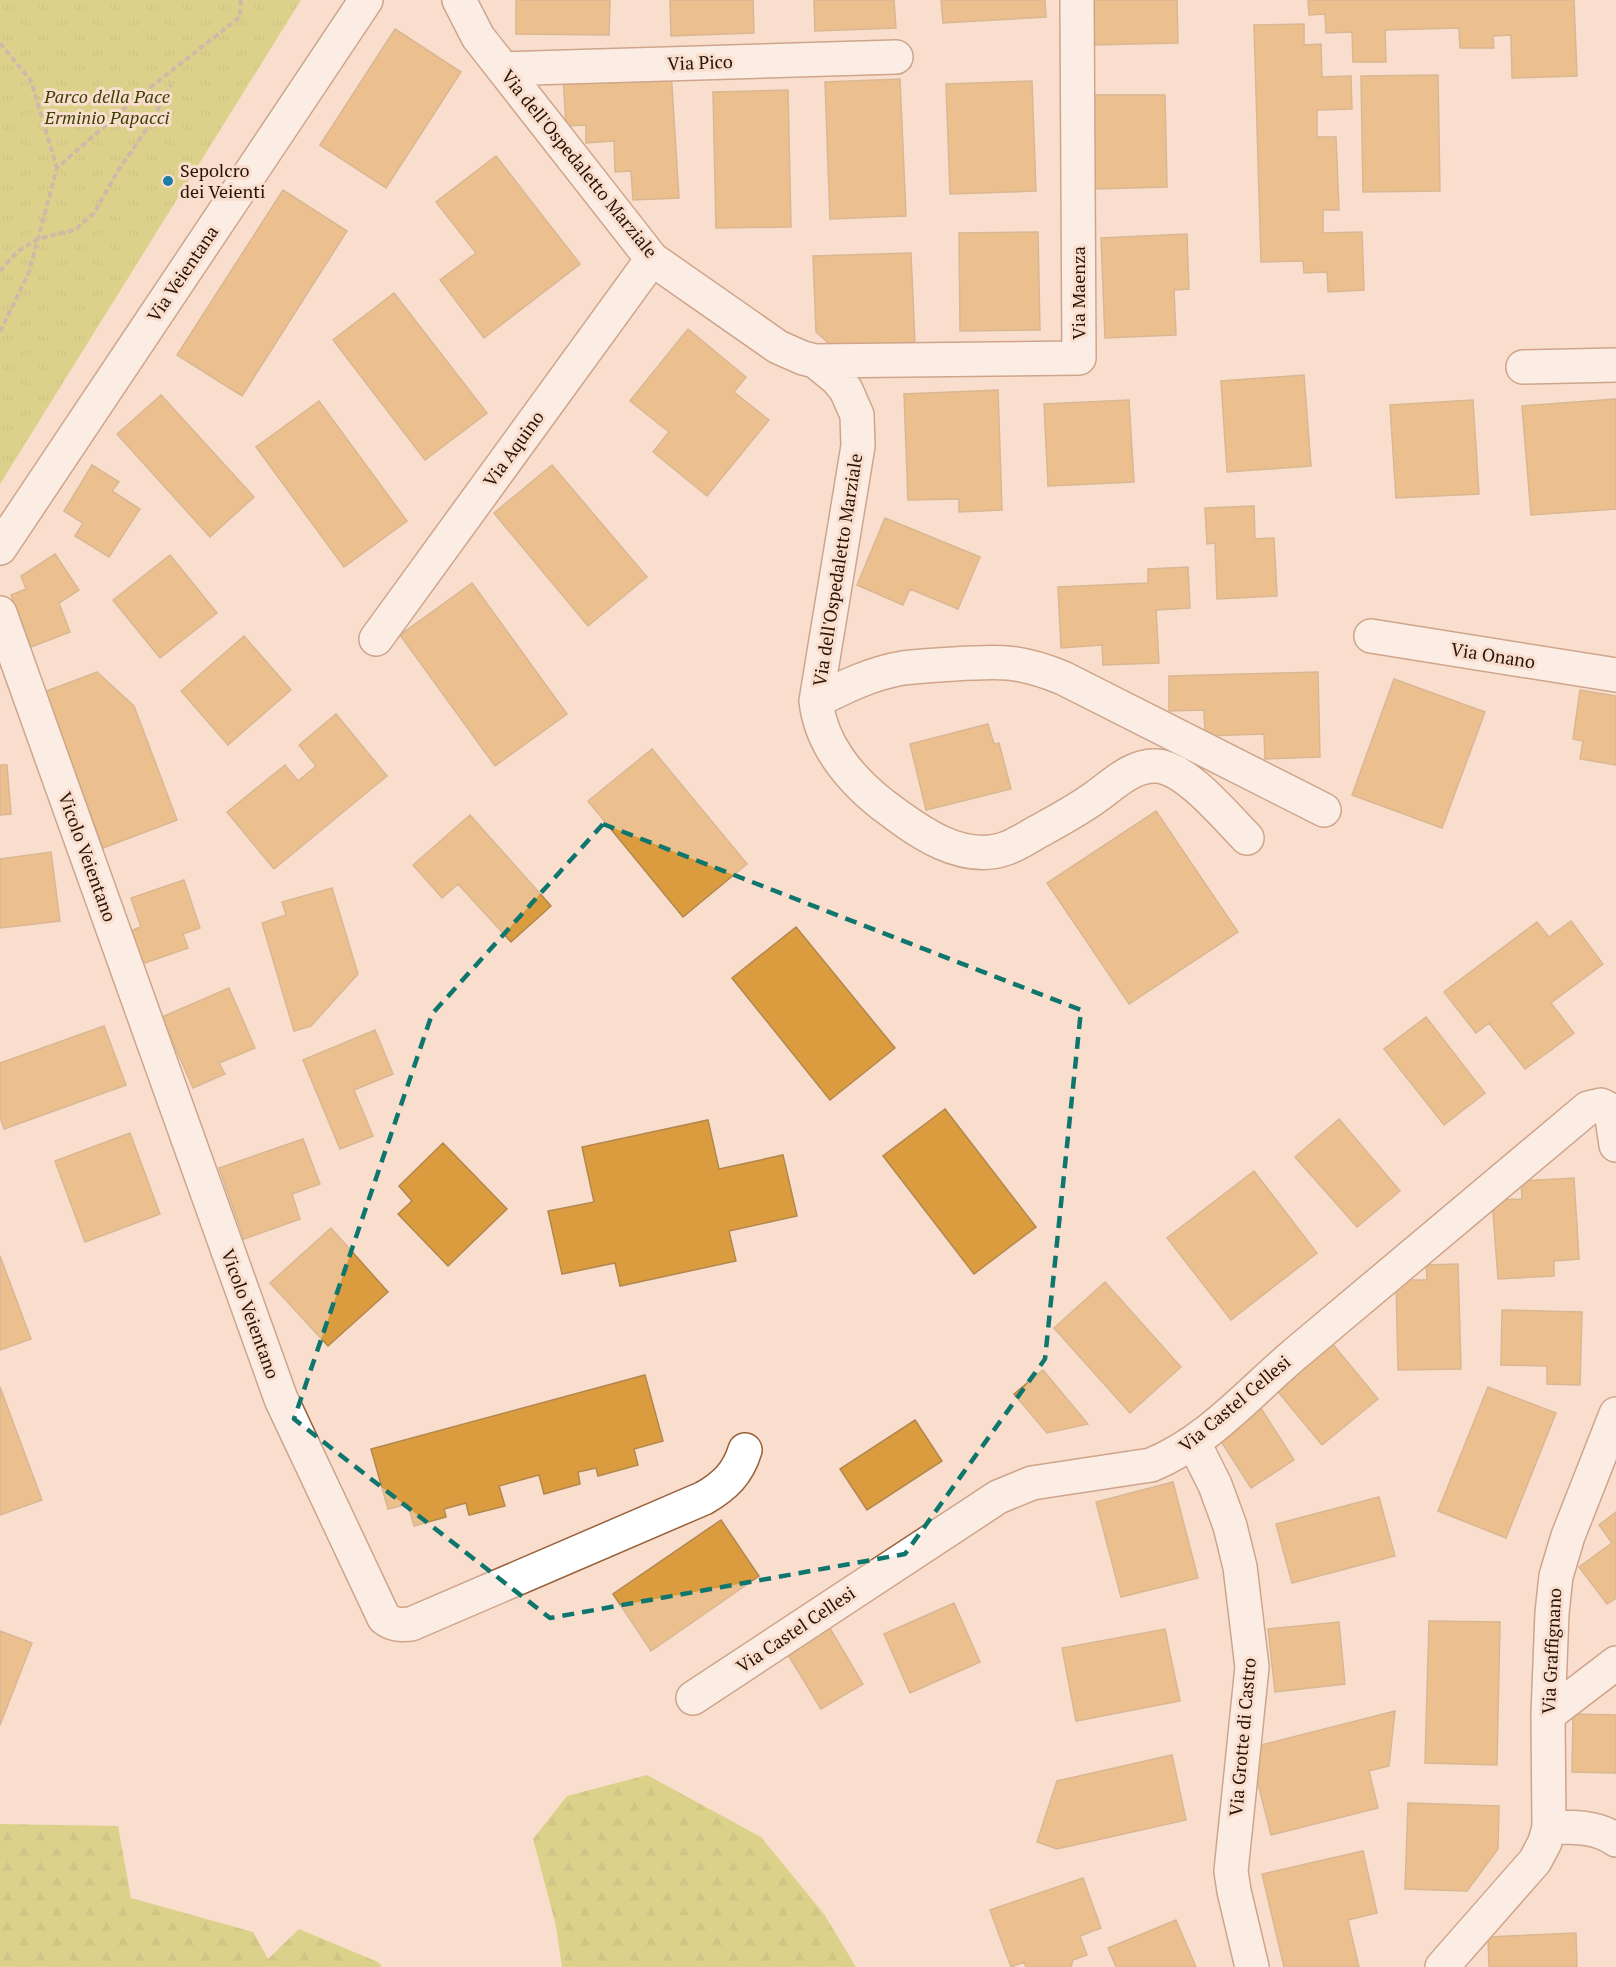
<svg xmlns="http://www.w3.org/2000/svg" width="1616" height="1967" font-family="'PT Serif',serif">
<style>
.forest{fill:url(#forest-firs)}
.park{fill:url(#park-tufts)}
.building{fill:#db9c40;stroke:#b2874d;stroke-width:1.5}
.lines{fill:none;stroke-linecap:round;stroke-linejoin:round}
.minor-casing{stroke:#996039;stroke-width:36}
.path{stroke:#a38a7a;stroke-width:4;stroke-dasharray:6 3;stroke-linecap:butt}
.minor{stroke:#fff;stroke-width:33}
.marked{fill:none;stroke:#0f766e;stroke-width:4.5;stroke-dasharray:12 8;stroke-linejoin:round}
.poi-dot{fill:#1b7ea9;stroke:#f9dece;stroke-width:2}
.labels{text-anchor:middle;stroke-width:6;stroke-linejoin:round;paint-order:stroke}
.street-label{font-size:18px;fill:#291304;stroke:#f9dece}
.park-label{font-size:18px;font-style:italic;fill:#3d4105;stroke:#f9dece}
.poi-label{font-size:18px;fill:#291304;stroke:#f9dece;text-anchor:start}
</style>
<defs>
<pattern id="forest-firs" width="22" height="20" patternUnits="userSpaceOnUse" patternTransform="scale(1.5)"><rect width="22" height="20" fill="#b8c239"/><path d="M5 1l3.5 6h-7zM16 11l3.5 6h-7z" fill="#9ea631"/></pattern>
<pattern id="park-tufts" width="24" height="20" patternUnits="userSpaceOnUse" patternTransform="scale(1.5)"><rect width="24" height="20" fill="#b8c239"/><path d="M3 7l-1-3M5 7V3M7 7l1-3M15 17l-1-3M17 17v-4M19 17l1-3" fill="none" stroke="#9ea631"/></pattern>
</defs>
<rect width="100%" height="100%" fill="#f9dece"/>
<!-- forest -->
<path class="forest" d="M647,1775L761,1837L824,1914L856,1967H562L556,1926L533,1839L567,1796Z
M0,1824L118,1826L131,1898L253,1932L268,1959L299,1929L378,1962L382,1967H0Z"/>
<!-- park -->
<path class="park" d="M0,0H301L0,484Z"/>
<!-- building -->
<path class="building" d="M516,0H610L609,35L516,34Z
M670,0H753L754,33L671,36Z
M814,0H894L896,28L815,31Z
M941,0H1045L1046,17L943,23Z
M1091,0H1177L1178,43L1092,45Z
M1308,0H1574L1577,76L1512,78L1511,35L1493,36L1494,48H1460L1459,28L1385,30L1386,62H1353L1352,32L1326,33L1325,14L1309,15Z
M1304,24V45L1321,44L1322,77L1351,76L1352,109L1317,110V137H1336L1339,210H1323V233L1362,232L1364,290L1328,292L1327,272L1304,273L1303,261L1261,262L1254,25Z
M395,29L461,72L386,188L320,145Z
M671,70L679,198L633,200L631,171L615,172L614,141L586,143V125L566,126L563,76Z
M1438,75L1440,191L1363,192L1361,76Z
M900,79L906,216L830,219L825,82Z
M1032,81L1036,191L950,194L946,84Z
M788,90L791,227L716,228L713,92Z
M1094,95H1165L1167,187L1095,189Z
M496,156L580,264L484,338L440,280L476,253L436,202Z
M283,190L347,231L242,396L177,355Z
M1038,232L1040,330L960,331L959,233Z
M1187,234L1189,289L1174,290L1176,335L1105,338L1101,238Z
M911,253L915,344L833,347L816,332L813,256Z
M394,293L487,413L425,460L333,340Z
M688,329L746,377L734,392L769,420L707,496L653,452L669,432L630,401Z
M1304,375L1311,466L1227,472L1221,381Z
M998,390L1002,510L959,512V499L908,500L904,394Z
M161,395L254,497L210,537L117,434Z
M1616,399V509L1531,515L1522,406Z
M1129,400L1134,482L1048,486L1044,404Z
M1473,400L1479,494L1396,498L1390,405Z
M319,401L407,521L344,567L256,447Z
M92,465L119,482L112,491L140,509L109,557L75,536L83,523L64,511Z
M552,465L647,577L588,626L494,513Z
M1254,506L1255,539L1274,538L1277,596L1217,599L1215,543L1207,544L1205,508Z
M885,518L980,557L958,609L910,589L903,605L857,585Z
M55,554L79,590L59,603L70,632L31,647L11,595L26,589L21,576Z
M170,555L217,613L160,658L113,600Z
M1188,567L1190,608L1156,610L1159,663L1103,665L1102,645L1061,648L1058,587L1148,583V569Z
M472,583L567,714L495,766L400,635Z
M244,636L291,690L228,745L181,691Z
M97,672L134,706L177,820L103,848L44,692Z
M1318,672L1320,757L1265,759L1264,734L1205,736L1204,710L1169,711V676Z
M1394,679L1485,712L1442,828L1352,795Z
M1580,690L1616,696V765L1580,759L1583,741L1573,739Z
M336,714L387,776L274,869L227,812L285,765L298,781L316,766L299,745Z
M988,724L994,744L999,743L1011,789L926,810L910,744Z
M652,749L747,864L683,917L588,801Z
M0,765H7L11,814L0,815Z
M1156,811L1238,932L1129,1004L1047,883Z
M470,815L551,906L511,942L458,884L442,898L413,865Z
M51,852L60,921L0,928V859Z
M184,880L200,928L183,934L188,948L139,965L127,932L141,927L131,898Z
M332,888L358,974L311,1026L294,1031L262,923L286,915L282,902Z
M1571,921L1603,964L1551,1003L1574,1033L1525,1069L1489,1023L1476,1033L1444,992L1537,922L1549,937Z
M796,927L895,1048L830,1100L732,978Z
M229,988L255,1048L219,1063L225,1074L193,1088L162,1017Z
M1426,1017L1485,1093L1444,1125L1384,1049Z
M104,1026L126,1085L4,1129L0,1117V1063Z
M375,1030L393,1074L354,1090L373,1136L340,1149L303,1060Z
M945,1109L1036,1227L974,1274L883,1156Z
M1339,1119L1400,1191L1357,1227L1295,1157Z
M708,1120L719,1169L783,1155L797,1216L729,1231L736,1261L620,1286L615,1263L562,1274L548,1211L594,1202L582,1147Z
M130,1133L160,1214L85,1242L55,1161Z
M303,1139L320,1184L292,1194L300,1219L244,1239L219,1168Z
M443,1143L507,1209L448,1266L398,1214L412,1201L399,1186Z
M1254,1171L1317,1253L1231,1320L1167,1238Z
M1574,1178L1579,1259L1554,1261V1276L1498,1279L1492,1200L1522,1199L1521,1181Z
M331,1228L388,1292L328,1346L270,1283Z
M0,1256L31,1339L0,1350Z
M1458,1264L1461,1369L1398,1370L1396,1280H1427L1426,1265Z
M1105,1282L1181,1367L1130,1413L1054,1328Z
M1502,1310L1582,1312L1580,1385L1547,1384V1366L1501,1365Z
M1331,1342L1378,1399L1322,1445L1275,1388Z
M1043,1370L1088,1424L1047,1433L1014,1394Z
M645,1375L663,1441L634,1449L638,1465L598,1476L596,1468L578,1472L580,1484L544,1494L539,1475L499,1486L505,1506L469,1515L466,1503L444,1509L446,1517L414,1526L408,1504L388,1509L371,1449Z
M0,1387L42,1500L0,1515Z
M1488,1387L1556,1413L1506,1538L1438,1511Z
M1259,1405L1294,1460L1251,1488L1215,1432Z
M915,1420L942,1461L867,1510L840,1469Z
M1173,1482L1198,1578L1121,1597L1096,1502Z
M1379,1497L1395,1556L1292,1583L1276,1524Z
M1616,1512V1598L1607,1604L1579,1567L1612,1543L1599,1525Z
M721,1520L759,1576L651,1651L613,1594Z
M954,1603L980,1662L910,1693L884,1634Z
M1429,1621L1500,1622L1497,1765L1425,1763Z
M1339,1622L1345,1684L1275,1692L1268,1629Z
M828,1625L863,1684L821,1709L785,1650Z
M1165,1629L1180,1701L1076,1721L1062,1648Z
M0,1631L32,1643L0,1725Z
M1395,1711L1389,1766L1369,1771L1378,1808L1271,1835L1249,1748Z
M1573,1714L1616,1715V1773L1572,1772Z
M1172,1755L1186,1820L1057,1849L1037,1842L1057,1781Z
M1408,1803L1499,1806L1498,1849L1467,1891L1405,1889Z
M1363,1851L1377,1913L1348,1920L1359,1967H1284L1262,1874Z
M1083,1878L1101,1928L1080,1936L1087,1955L1073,1960L1071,1967H1026L1024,1962L1011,1967L990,1910Z
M1176,1920L1196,1967H1116L1108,1948Z
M1576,1933L1577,1967H1489L1488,1937Z"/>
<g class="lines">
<defs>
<path id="minor" d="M459,0L478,37L652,259L778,347L803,358L815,361L837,379L846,390L857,415L858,446L816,701C821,745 849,778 883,805C916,830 962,865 1007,848C1018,844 1028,837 1039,831C1059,820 1078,810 1097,796C1115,783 1133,765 1156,766C1186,767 1226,817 1247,838
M503,69L896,57
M815,361L1079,358L1077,0
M1523,367L1616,365
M0,548L366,0
M0,613L281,1399L384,1618C393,1625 400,1625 411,1624L704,1498C725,1486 738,1473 745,1450
M1371,636L1616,675
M376,639L652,259
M816,701C844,687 872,673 903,668C920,666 937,665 954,664C1000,661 1019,660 1063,678L1324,810
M1616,1414L1568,1536L1556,1576L1552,1613L1548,1715L1549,1827C1571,1827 1597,1826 1616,1840
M1194,1443L1215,1485L1230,1526L1240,1567L1252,1667L1231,1871L1234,1891L1252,1967
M693,1698L998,1497L1032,1483L1151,1465C1208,1442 1249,1393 1295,1354C1393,1272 1491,1190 1588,1108L1601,1105L1607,1108L1612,1118L1616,1145
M1548,1715L1616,1663
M1442,1967L1535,1861L1545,1842L1549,1827"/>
</defs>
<!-- minor casing -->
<use href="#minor" class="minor-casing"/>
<!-- path -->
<path class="path" d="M0,43L31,81L57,168
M0,271L18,251L38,239L75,230L94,213L118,171L150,124L171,85
M0,332L29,272L57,168L133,101L240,17L241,0"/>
<!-- minor -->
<use href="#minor" class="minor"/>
</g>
<!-- marked area -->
<path d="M0 0H1616V1967H0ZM603,824L1081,1010L1045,1359L905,1554L550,1618L294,1419L432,1014Z" fill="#f9dece" fill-opacity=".55" fill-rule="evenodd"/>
<path class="marked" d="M603,824L1081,1010L1045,1359L905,1554L550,1618L294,1419L432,1014Z"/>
<!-- markers -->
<circle class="poi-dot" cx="168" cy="181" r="6"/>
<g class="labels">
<!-- street labels -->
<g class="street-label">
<text transform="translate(700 63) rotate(-2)" y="6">Via Pico</text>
<text transform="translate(579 164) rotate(51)" y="6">Via dell'Ospedaletto Marziale</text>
<text transform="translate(183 274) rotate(-56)" y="6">Via Veientana</text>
<text transform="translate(1079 293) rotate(-90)" y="6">Via Maenza</text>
<text transform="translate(514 449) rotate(-54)" y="6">Via Aquino</text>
<text transform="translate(838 570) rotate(-81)" y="6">Via dell'Ospedaletto Marziale</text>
<text transform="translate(1493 656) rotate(9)" y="6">Via Onano</text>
<text transform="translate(87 857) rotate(70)" y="6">Vicolo Veientano</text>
<text transform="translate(250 1314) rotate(70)" y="6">Vicolo Veientano</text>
<text transform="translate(1235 1404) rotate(-40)" y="6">Via Castel Cellesi</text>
<text transform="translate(796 1630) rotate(-34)" y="6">Via Castel Cellesi</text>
<text transform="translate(1552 1651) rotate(-87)" y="6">Via Graffignano</text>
<text transform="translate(1243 1737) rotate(-85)" y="6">Via Grotte di Castro</text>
</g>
<!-- park labels -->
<g class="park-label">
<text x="107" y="103">Parco della Pace<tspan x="107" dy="21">Erminio Papacci</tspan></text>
</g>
<!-- poi labels -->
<g class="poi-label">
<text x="180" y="177">Sepolcro<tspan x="180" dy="21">dei Veienti</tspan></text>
</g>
</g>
</svg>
